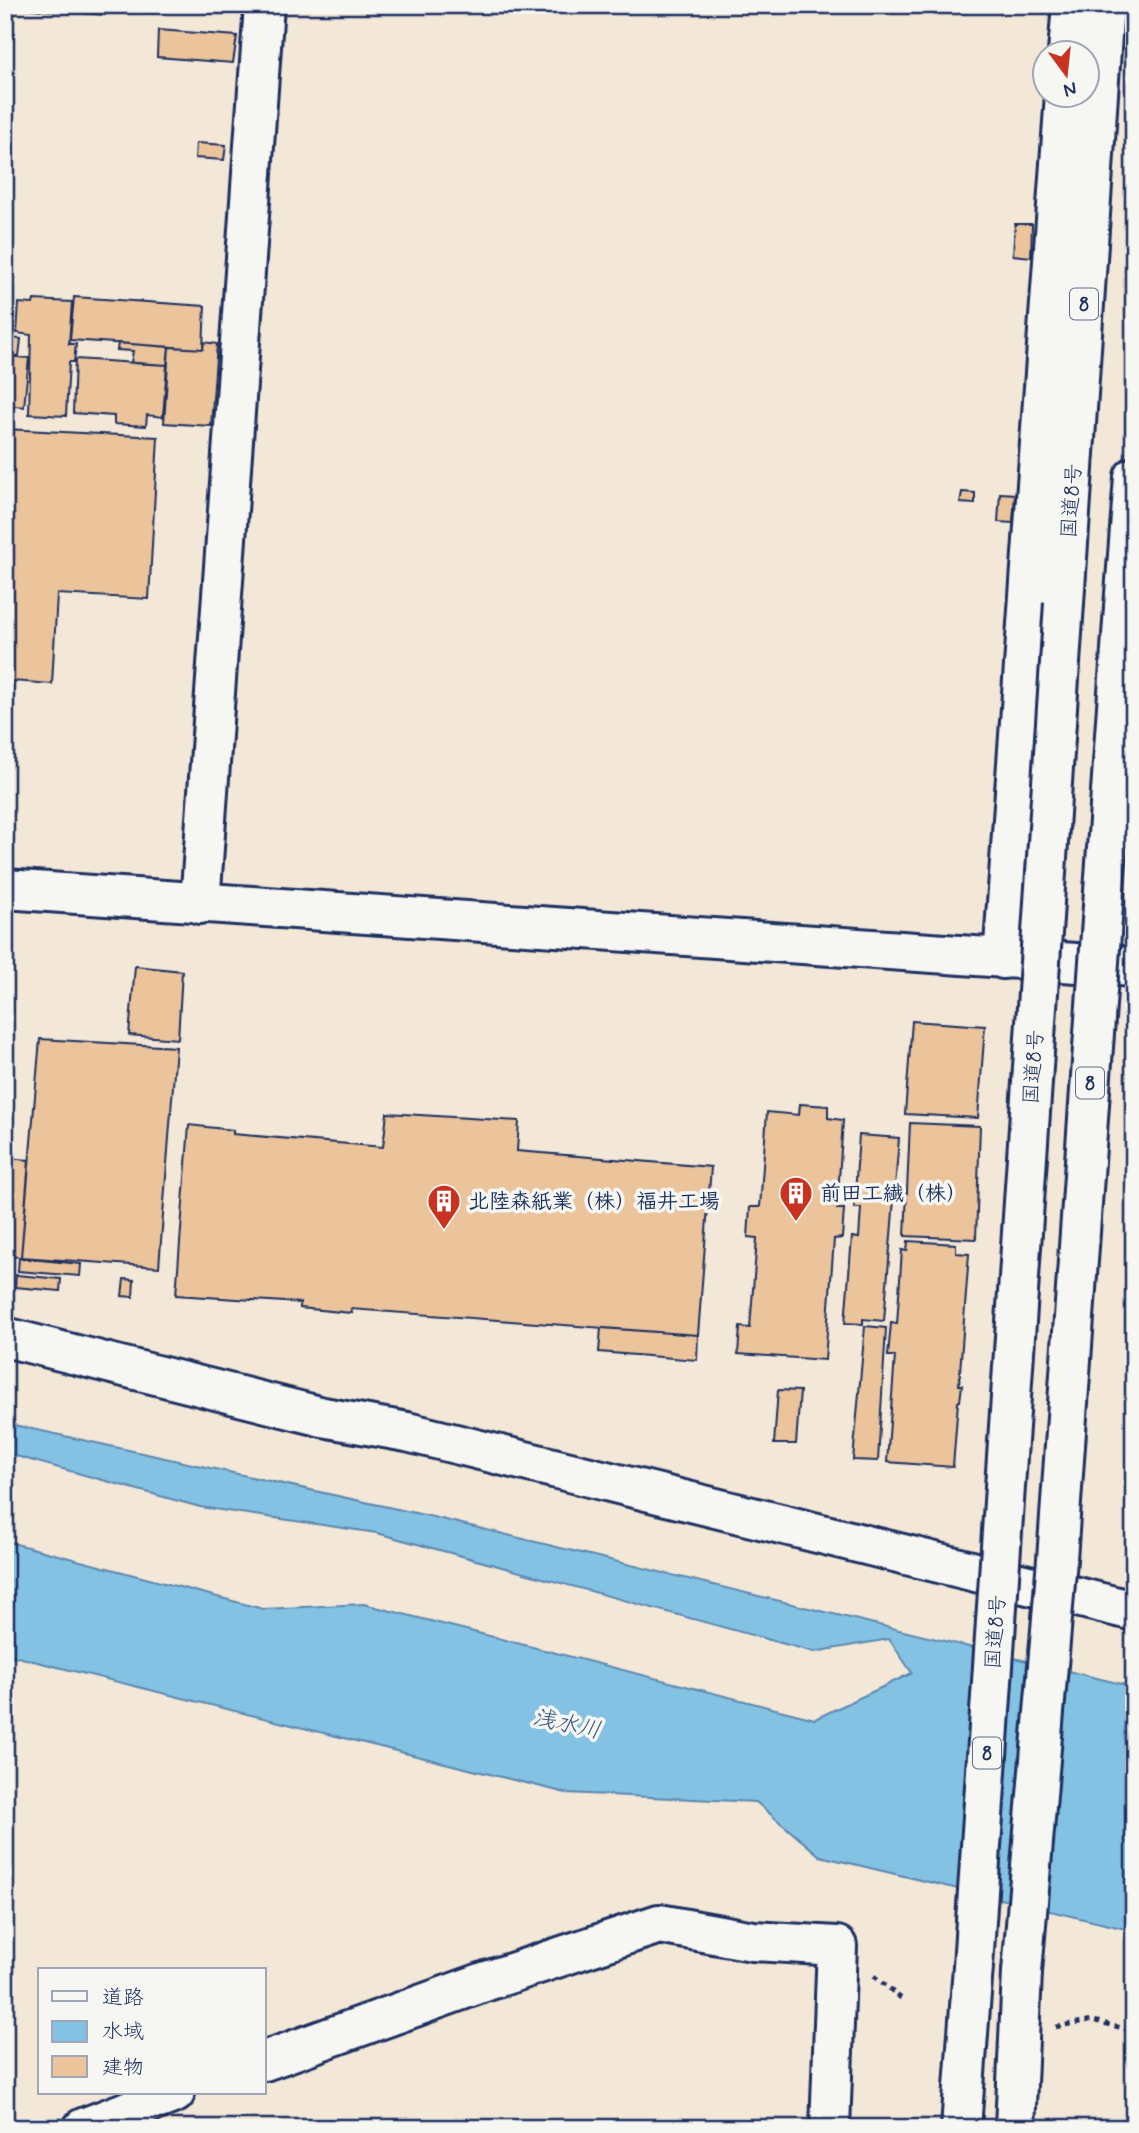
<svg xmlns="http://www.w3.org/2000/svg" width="1139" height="2133" font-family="Mynerve,'Klee One',sans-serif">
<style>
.water{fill:#84c2e4;stroke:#5a87ae;stroke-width:2}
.building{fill:#ebc49b;stroke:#1b2f5e;stroke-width:2}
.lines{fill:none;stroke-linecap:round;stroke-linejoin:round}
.minor-casing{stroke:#1b2f5e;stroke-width:44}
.highway-casing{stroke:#1b2f5e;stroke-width:44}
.path{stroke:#1b2f5e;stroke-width:4.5;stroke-dasharray:5 5;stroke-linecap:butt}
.minor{stroke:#f6f6f2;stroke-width:38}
.highway{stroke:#f6f6f2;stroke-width:38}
.highway-bridge-casing{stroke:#1b2f5e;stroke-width:44;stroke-linecap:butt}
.highway-bridge{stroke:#f6f6f2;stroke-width:38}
.labels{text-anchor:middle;stroke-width:7;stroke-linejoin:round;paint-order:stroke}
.shield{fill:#f6f6f2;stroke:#5d6b8a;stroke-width:2}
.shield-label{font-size:19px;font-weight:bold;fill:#1b2f5e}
.street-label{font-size:21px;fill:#1b2f5e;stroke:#f6f6f2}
.poi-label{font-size:21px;font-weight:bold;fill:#1b2f5e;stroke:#f6f6f2;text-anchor:start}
.water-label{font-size:23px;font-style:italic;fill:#355480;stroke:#f6f6f2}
</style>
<rect width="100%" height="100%" fill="#f3e7d8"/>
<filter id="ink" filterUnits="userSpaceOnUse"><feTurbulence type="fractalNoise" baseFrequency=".0143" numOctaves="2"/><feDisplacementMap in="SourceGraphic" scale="14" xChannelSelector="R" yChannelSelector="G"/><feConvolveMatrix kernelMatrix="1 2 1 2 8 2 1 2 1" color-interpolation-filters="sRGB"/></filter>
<g filter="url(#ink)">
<!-- water -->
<path class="water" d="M5,1423L429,1516L1134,1687V1931L820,1856L756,1802L566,1793L5,1654V1541L263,1609L364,1604L815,1719L912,1673L889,1639L814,1652L377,1533L200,1507L5,1453Z"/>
<!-- building -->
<path class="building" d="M23,5H105V15L23,8Z
M158,30L237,36L233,63L157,57Z
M196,143L226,145L224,160L195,158Z
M1015,224H1032L1031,257L1013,255Z
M74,297L205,306L203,349L70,340Z
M34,300L72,302L69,344H76L74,362H69L66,416L29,414L31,335L17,333L19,303L33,304Z
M5,338L21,339L19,356H5Z
M204,342L217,344L211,426L164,423L169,347L203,349Z
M118,343L169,347L167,365L131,363L133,351L117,350Z
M5,356L29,358L24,407L5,405Z
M75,359L167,365L163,417L147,415L146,426L114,424V416L73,413Z
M5,429L158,437L149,599L57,594L52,684L12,681L9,731H5Z
M962,492L975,493V504L960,503Z
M1000,493L1015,494L1013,523L998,522Z
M135,966L182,971L178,1039L129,1035Z
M912,1021L985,1026L978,1118L905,1114Z
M40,1039L176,1047L159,1267L21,1257Z
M800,1104L828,1106V1118L843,1120L837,1209H844L842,1238L834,1239L825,1360L738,1354L740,1327L750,1328L757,1238L748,1237L750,1207H760L767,1112L799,1115Z
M387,1113L519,1121L517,1151L711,1167L698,1335L351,1309L352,1313L300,1308V1303L176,1295L189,1125L233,1130V1134L383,1147Z
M910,1123L980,1126L976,1239L905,1236Z
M859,1135L899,1138L884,1321L863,1319V1324L845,1323L852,1237L859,1238L861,1208H854Z
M5,1158L29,1160L21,1257L5,1256Z
M908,1241L956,1244V1253L969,1254L959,1385H962L960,1401L958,1402L953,1467L887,1462L895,1356H888L891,1323L897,1324L902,1250L907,1251Z
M19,1258L81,1264L80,1276L18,1271Z
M16,1275L61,1279L60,1291L15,1287Z
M124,1279L134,1280L133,1297L122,1296Z
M865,1326L886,1328L878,1461L853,1460Z
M601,1328L698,1335L697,1360L599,1352Z
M778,1390L800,1391L796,1444H774Z"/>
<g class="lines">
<defs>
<path id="minor" d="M1068,52L1072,5
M5,889L1134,967
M200,904L264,5
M1003,959L1065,94
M5,1337L323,1417L407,1432L1134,1611
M264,2061L487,1981L659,1924L753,1941L837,1946L830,2128
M83,2128L175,2093"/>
<path id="highway" d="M1064,603L1104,5
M1124,607L1134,477
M961,2128L973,1966
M1015,2128L1022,1972"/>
</defs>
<!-- minor casing -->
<use href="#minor" class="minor-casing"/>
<!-- highway casing -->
<use href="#highway" class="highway-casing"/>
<!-- path -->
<path class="path" d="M874,1976L903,2000
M1056,2027L1091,2020L1134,2031"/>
<!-- minor -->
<use href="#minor" class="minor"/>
<!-- highway -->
<use href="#highway" class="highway"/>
<defs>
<path id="highway-bridge" d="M973,1966L1064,603
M1022,1972L1057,1559L1124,607"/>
</defs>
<!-- highway-bridge casing -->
<use href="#highway-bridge" class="highway-bridge-casing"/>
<!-- highway-bridge -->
<use href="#highway-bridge" class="highway-bridge"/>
</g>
</g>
<!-- icons -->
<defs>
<symbol id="building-pin" viewBox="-11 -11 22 30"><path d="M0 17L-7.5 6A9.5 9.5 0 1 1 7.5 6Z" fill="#c8321e" stroke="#f6f6f2"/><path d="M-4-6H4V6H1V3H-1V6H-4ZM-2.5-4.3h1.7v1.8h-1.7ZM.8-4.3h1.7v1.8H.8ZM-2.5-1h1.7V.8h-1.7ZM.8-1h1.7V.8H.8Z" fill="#fff"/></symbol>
</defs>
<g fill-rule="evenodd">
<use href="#building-pin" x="777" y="1174" width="38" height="52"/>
<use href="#building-pin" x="425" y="1182" width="38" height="52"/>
</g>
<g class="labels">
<!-- shield labels -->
<g class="shield">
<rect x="1070" y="288.5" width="28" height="31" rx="5"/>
<rect x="1076" y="1067.5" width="28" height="31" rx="5"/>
<rect x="973" y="1737.5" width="28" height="31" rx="5"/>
</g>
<g class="shield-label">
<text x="1084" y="311">8</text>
<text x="1090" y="1090">8</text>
<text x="987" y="1760">8</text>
</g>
<!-- street labels -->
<g class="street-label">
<text transform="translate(1071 501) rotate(-86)" y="7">国道8号</text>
<text transform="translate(1033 1067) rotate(-86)" y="7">国道8号</text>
<text transform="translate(995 1632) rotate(-86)" y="7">国道8号</text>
</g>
<!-- poi labels -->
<g class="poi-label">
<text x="820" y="1200">前田工繊（株）</text>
<text x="468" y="1208">北陸森紙業（株）福井工場</text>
</g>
<!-- water labels -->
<g class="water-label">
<text transform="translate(567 1723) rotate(12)" y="8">浅水川</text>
</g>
</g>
<!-- margin -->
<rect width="1139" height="2133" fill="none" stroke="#f6f6f2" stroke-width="28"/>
<rect x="14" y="14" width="1111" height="2105" fill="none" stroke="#1b2f5e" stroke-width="2.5" filter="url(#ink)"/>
<!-- legend -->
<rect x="38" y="1968" width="228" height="126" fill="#f6f6f2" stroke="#9ea6b7" stroke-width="2"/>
<rect x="52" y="1991" width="35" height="10" fill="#f6f6f2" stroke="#9ea6b7" stroke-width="2"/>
<text x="102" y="2004" font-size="21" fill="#1b2f5e">道路</text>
<rect x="52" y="2021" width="35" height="21" fill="#84c2e4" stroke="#9ea6b7" stroke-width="2"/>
<text x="102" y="2038" font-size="21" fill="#1b2f5e">水域</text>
<rect x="52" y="2056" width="35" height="21" fill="#ebc49b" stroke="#9ea6b7" stroke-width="2"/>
<text x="102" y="2074" font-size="21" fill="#1b2f5e">建物</text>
<!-- north arrow -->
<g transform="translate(1066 74) rotate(165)"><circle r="33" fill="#f6f6f2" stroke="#9ea6b7" stroke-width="2"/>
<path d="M0-5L12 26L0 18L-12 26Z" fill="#c8321e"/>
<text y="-10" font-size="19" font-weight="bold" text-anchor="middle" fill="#1b2f5e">N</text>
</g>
</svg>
